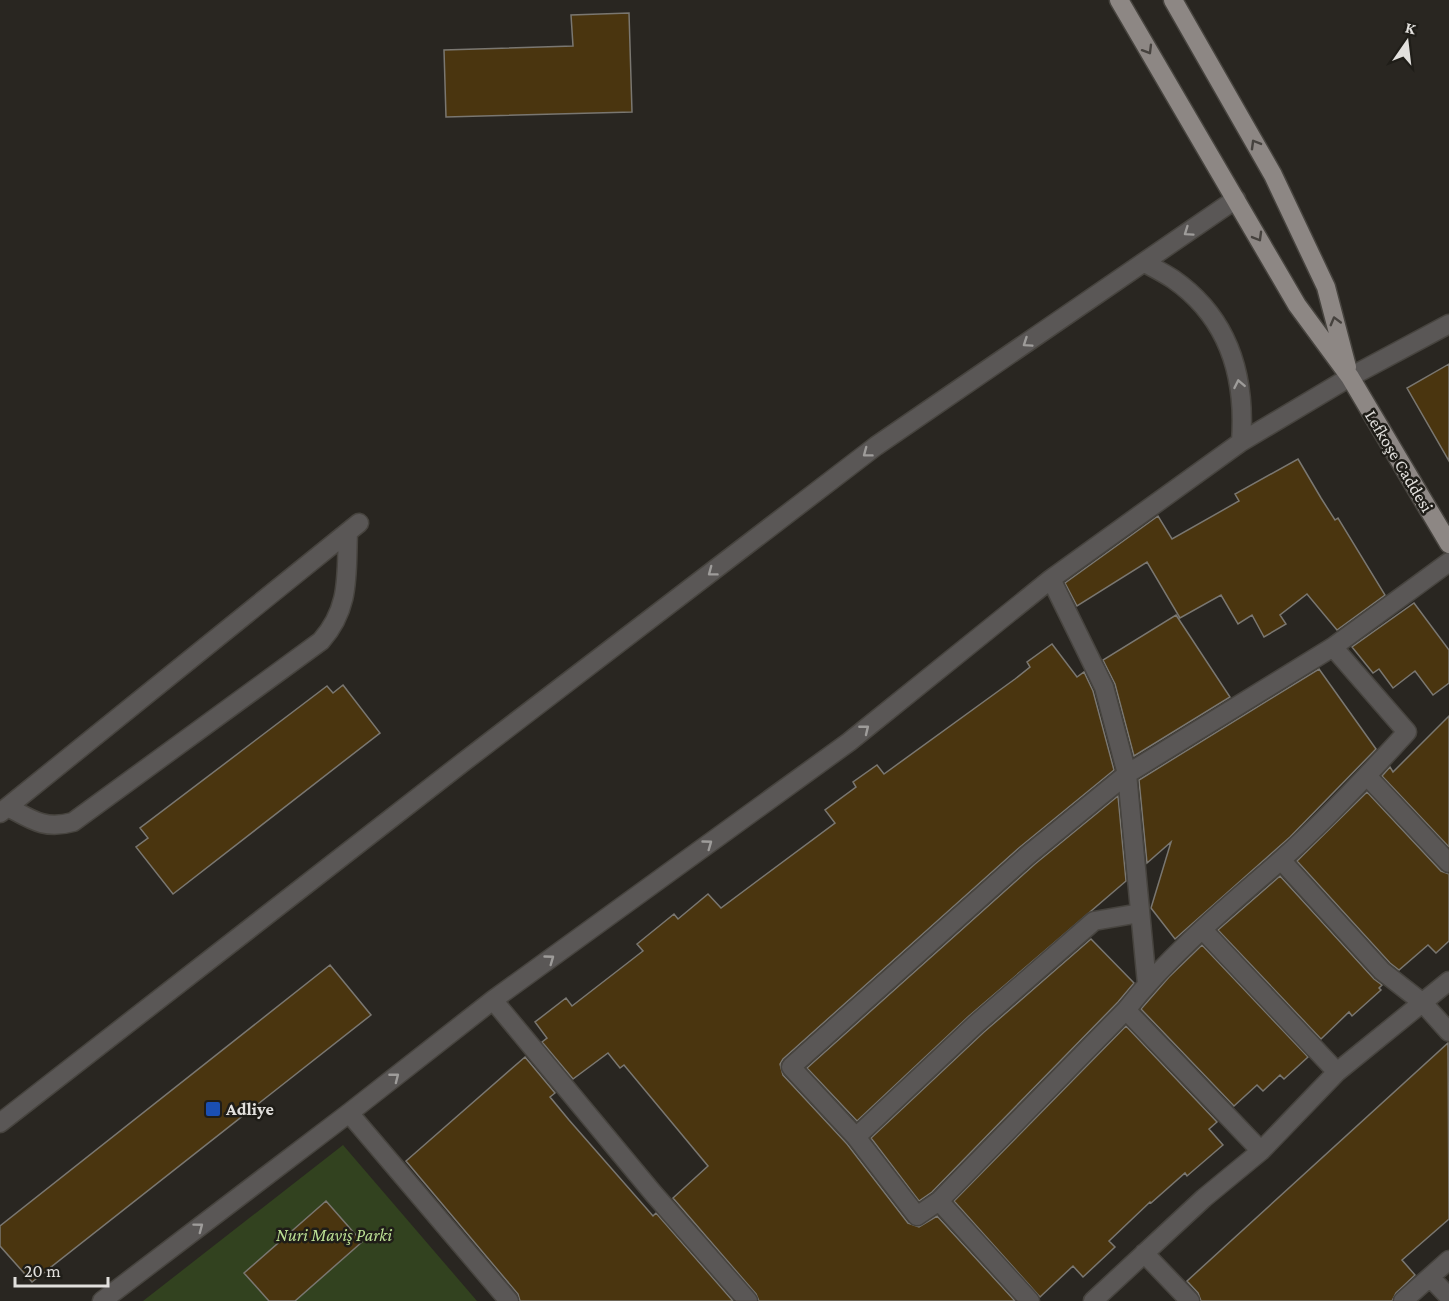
<svg xmlns="http://www.w3.org/2000/svg" width="1449" height="1301" font-family="'Crimson Pro',serif">
<style>
.green{fill:#32421f}
.building{fill:#4a350f;stroke:#7a7771;stroke-width:1.5}
.lines{fill:none;stroke-linecap:round;stroke-linejoin:round}
.minor-casing{stroke:#47443f;stroke-width:21}
.major-casing{stroke:#47443f;stroke-width:21}
.minor{stroke:#5a5756;stroke-width:18}
.major{stroke:#8d8784;stroke-width:18}
.oneway{stroke:#46423e}
.oneway2{stroke:#9e9c9a}
.transit-dot{fill:#1a4fb4;stroke:#1f1d18;stroke-width:2}
.labels{text-anchor:middle;stroke-width:5;stroke-linejoin:round;paint-order:stroke}
.street-label{font-size:18px;fill:#e2e0dd;stroke:#1f1d18}
.poi-label{font-size:18px;font-weight:bold;fill:#e2e0dd;stroke:#1f1d18;text-anchor:start}
.park-label{font-size:18px;font-style:italic;fill:#bbdf93;stroke:#1f1d18}
</style>
<rect width="100%" height="100%" fill="#292621"/>
<!-- green -->
<path class="green" d="M343,1145L477,1301H143Z"/>
<!-- building -->
<path class="building" d="M629,13L632,112L446,117L444,50L573,46L571,15Z
M1449,364V461L1407,388Z
M1298,459L1321,498L1335,520L1338,518L1385,595L1337,630L1307,594L1280,615L1286,624L1264,637L1252,615L1238,624L1221,595L1180,618L1147,562L1077,606L1065,583L1158,516L1172,539L1239,501L1235,494Z
M1414,603L1449,650V683L1433,695L1415,671L1393,688L1379,669L1373,673L1352,647Z
M1176,615L1230,697L1134,756L1115,684L1103,660Z
M1052,644L1077,677L1084,672L1093,691L1114,770L1020,847L783,1059L780,1064L783,1075L847,1144L908,1223L919,1227L937,1216L1015,1301H759L756,1294L673,1198L708,1166L624,1065L620,1068L608,1053L573,1079L542,1042L547,1038L535,1022L566,998L572,1006L643,951L637,944L674,914L678,919L708,894L721,908L835,823L825,810L856,787L853,782L877,765L884,774L1015,679L1030,667L1027,662Z
M1319,669L1376,749L1290,837L1175,939L1151,908L1171,842L1147,863L1139,780Z
M343,685L380,733L173,894L136,847L148,838L140,828L327,686L333,693Z
M1449,716V847L1382,776L1390,767L1393,772Z
M1367,792L1441,871L1449,874V941L1436,953L1428,945L1399,970L1390,963L1297,861Z
M1118,796L1126,881L969,1016L857,1121L807,1068L1035,864Z
M1280,876L1374,979L1382,985L1379,988L1381,990L1352,1016L1349,1012L1321,1039L1218,930Z
M1091,939L1134,983L1118,1002L932,1192L919,1201L871,1138L984,1032Z
M1202,945L1308,1057L1284,1079L1280,1075L1263,1091L1257,1085L1234,1106L1141,1009L1169,977Z
M330,965L371,1015L32,1282L0,1246V1226Z
M1126,1026L1217,1122L1209,1129L1223,1145L1187,1176L1185,1173L1151,1203L1150,1202L1109,1241L1115,1247L1083,1277L1073,1266L1040,1297L954,1201Z
M1448,1043L1449,1219L1402,1260L1415,1275L1396,1293L1392,1301H1201L1198,1293L1187,1281Z
M525,1057L555,1093L550,1097L569,1120L653,1216L656,1213L733,1301H520L518,1294L406,1161Z
M326,1201L362,1242L295,1301H269L244,1273Z"/>
<g class="lines">
<defs>
<path id="minor" d="M1145,263C1154,268 1164,273 1173,279C1229,318 1246,377 1241,442
M1051,579L1104,687L1127,774L1147,984
M1367,776L1449,863
M8,807C32,820 45,830 73,822L321,641C351,607 346,574 348,532
M0,813L359,523
M1281,860L1382,971L1423,1003L1449,1032
M1203,930L1337,1072
M493,1000L653,1193L748,1301
M1126,1010L1261,1151
M349,1113L509,1301
M0,1123L466,760L876,446L1236,199
M856,1137L976,1024L1094,921L1140,913
M939,1201L1126,1010C1170,954 1227,907 1281,860C1326,820 1367,776 1407,732L1333,647
M1144,1253L1190,1301
M1430,1277L1449,1297
M102,1301L349,1113L493,1000L849,742L1051,579L1241,442L1350,377L1449,324
M1030,1301L939,1201L917,1216L856,1137L791,1067L1028,855L1127,774L1333,647L1449,562
M1093,1301L1204,1198L1261,1151L1337,1072L1449,981
M1403,1301L1449,1260"/>
<path id="major" d="M1119,0L1297,305L1350,377L1449,544
M1173,0L1273,175L1326,287L1347,367"/>
</defs>
<!-- minor casing -->
<use href="#minor" class="minor-casing"/>
<!-- major casing -->
<use href="#major" class="major-casing"/>
<!-- minor -->
<use href="#minor" class="minor"/>
<!-- major -->
<use href="#major" class="major"/>
</g>
<!-- one-way arrows -->
<defs><path id="oneway-chevron" d="M-2-3.5L2.5 0L-2 3.5" fill="none" stroke-width="1.6" stroke-linecap="round" stroke-linejoin="round" transform="scale(1.5)"/></defs>
<g class="oneway">
<use href="#oneway-chevron" transform="translate(1148 50) rotate(59)"/>
<use href="#oneway-chevron" transform="translate(1255 144) rotate(-120)"/>
<use href="#oneway-chevron" transform="translate(1258 237) rotate(60)"/>
<use href="#oneway-chevron" transform="translate(1335 321) rotate(-105)"/>
</g>
<g class="oneway2">
<use href="#oneway-chevron" transform="translate(1188 232) rotate(145)"/>
<use href="#oneway-chevron" transform="translate(1027 343) rotate(146)"/>
<use href="#oneway-chevron" transform="translate(1239 384) rotate(-101)"/>
<use href="#oneway-chevron" transform="translate(867 453) rotate(143)"/>
<use href="#oneway-chevron" transform="translate(712 572) rotate(143)"/>
<use href="#oneway-chevron" transform="translate(865 729) rotate(-39)"/>
<use href="#oneway-chevron" transform="translate(708 844) rotate(-36)"/>
<use href="#oneway-chevron" transform="translate(550 959) rotate(-36)"/>
<use href="#oneway-chevron" transform="translate(395 1077) rotate(-38)"/>
<use href="#oneway-chevron" transform="translate(199 1227) rotate(-37)"/>
</g>
<!-- markers -->
<rect class="transit-dot" x="205" y="1101" width="16" height="16" rx="3"/>
<g class="labels">
<!-- street labels -->
<g class="street-label">
<text transform="translate(1399 461) rotate(59)" y="6">Lefkoşe Caddesi</text>
</g>
<!-- poi labels -->
<g class="poi-label">
<text x="226" y="1115">Adliye</text>
</g>
<!-- park labels -->
<g class="park-label">
<text x="334" y="1241">Nuri Maviş Parki</text>
</g>
</g>
<!-- north arrow -->
<g transform="translate(1407 42) rotate(14)" stroke="#1f1d18" stroke-width="4.5" paint-order="stroke">
<path d="M0-4.5L10 22L0 15L-10 22Z" fill="#e2e0dd"/>
<text y="-9" font-size="16" font-weight="bold" text-anchor="middle" fill="#e2e0dd">K</text>
</g>
<!-- scale -->
<path d="M15 1277v9h93v-9" fill="none" stroke="#e2e0dd" stroke-width="3"/>
<text x="24" y="1277" font-size="18" fill="#e2e0dd" stroke="#1f1d18" stroke-width="4.5" paint-order="stroke">20 m</text>
</svg>
